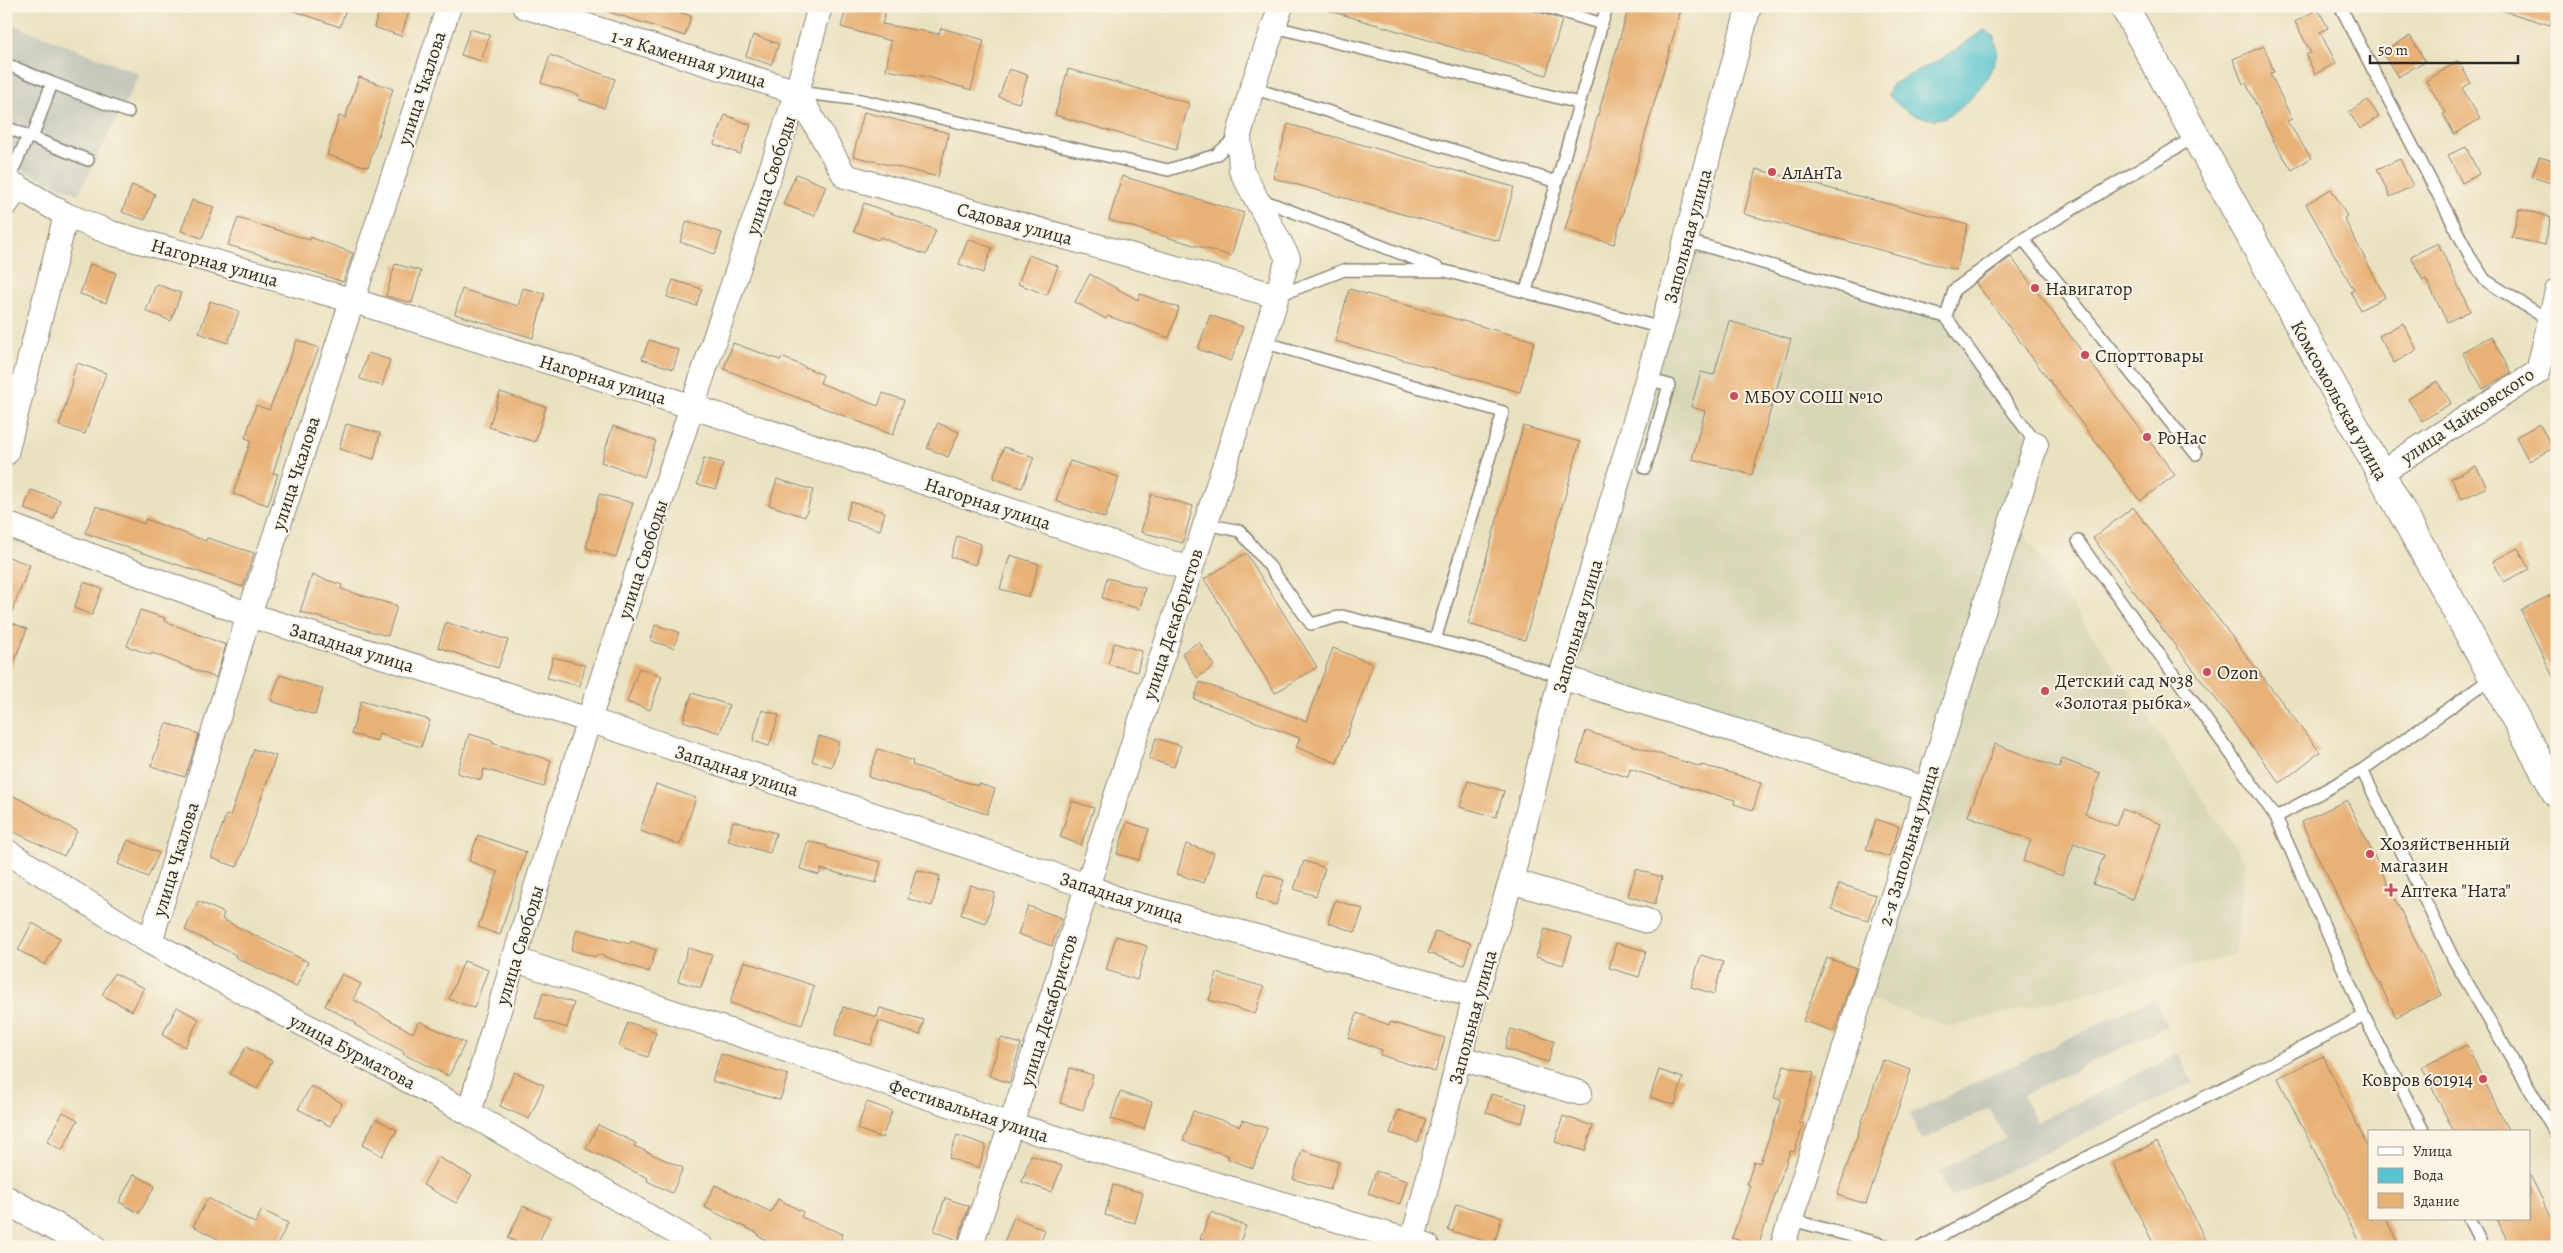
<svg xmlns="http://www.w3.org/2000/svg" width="2563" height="1253" font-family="Alegreya,serif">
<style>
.built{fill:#d7d6b5}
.industrial{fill:#c3c6b9}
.water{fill:#57c4cf;stroke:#41787d}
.building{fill:#e8b174}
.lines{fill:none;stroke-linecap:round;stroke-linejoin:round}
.service-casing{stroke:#8a8676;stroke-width:14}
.minor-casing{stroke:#8a8676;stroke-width:26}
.secondary-casing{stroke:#8a8676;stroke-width:30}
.service{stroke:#fff;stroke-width:11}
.minor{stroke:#fff;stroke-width:24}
.secondary{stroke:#fff;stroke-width:28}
.poi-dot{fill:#d1495b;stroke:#fcf5e5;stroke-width:2}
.labels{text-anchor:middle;stroke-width:4;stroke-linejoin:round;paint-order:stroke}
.street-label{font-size:19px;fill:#2b2b2b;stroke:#fcf5e5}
.poi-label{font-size:19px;fill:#2b2b2b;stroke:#fcf5e5;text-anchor:start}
</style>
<rect width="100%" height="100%" fill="#fcf5e5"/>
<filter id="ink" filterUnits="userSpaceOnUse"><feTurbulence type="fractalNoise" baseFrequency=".02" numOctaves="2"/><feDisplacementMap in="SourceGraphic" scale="10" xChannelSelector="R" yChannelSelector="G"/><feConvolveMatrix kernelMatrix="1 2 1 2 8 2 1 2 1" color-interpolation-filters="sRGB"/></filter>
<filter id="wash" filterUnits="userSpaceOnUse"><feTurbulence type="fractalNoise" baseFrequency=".0096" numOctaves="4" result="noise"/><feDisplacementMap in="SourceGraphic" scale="20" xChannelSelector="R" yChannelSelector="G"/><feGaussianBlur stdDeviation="1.12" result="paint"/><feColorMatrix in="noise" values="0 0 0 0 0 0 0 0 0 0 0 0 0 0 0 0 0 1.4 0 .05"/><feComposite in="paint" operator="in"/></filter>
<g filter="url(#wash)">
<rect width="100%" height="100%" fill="#e9e2c1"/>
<!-- built -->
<path class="built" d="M1687,244L1944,318L2033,444L1924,783L1562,673Z
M2015,520L2245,862L2235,955L1949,1027L1864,998Z"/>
<!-- industrial -->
<path class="industrial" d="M6,22L140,74L78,194L6,163Z
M2153,998L2167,1026L2023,1095L2036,1122L2179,1054L2193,1083L1950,1198L1938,1171L2005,1139L1990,1108L1922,1140L1910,1114Z"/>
<!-- water -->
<path class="water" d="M1984,30L1995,37C1995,41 1997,48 1997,52C1994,76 1960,119 1935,119C1916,119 1900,108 1888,95L1892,84L1943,58Z"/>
<g id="blocks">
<!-- building -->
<path class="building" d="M288,6H347L340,27L288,9Z
M381,6H393L409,12L401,36L374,27Z
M603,6H660L691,16L685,36L603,10Z
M847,6H887L882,24L939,34L941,28L984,40L971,90L928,77L886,70L891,41L841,27Z
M1328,6H1520L1562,20L1546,75L1327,10Z
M1629,6H1682L1614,244L1565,230Z
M2502,6H2556L2550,25L2501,10Z
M2318,9L2328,28L2320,32L2336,63L2315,74L2306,55L2311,53L2295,22Z
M470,29L490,35L481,61L461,55Z
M753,35L779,44L771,65L746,56Z
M2410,36L2425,61L2398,77L2382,52Z
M2264,46L2274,72L2270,73L2292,119L2287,121L2311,158L2292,170L2274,142L2246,83L2243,84L2233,59Z
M550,55L615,79L604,108L578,99L579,95L541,83Z
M2458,61L2471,83L2462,88L2480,119L2454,134L2443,114L2446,113L2426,81Z
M1009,69L1028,75L1019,103L999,97Z
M1068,69L1189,103L1176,150L1055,115Z
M359,77L393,89L368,167L327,155L339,116L345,118Z
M2368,100L2379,117L2360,129L2349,112Z
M864,112L949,133L938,177L853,156Z
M725,115L751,125L740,154L714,144Z
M1288,124L1514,187L1499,241L1273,178Z
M2466,147L2479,174L2462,183L2448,155Z
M2539,157L2557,162V185L2532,177Z
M2400,159L2413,186L2390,197L2377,169Z
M1756,169L1968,225L1956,270L1744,214Z
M796,174L826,186L814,216L783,204Z
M1122,176L1244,213L1231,256L1109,220Z
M132,185L155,194L145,220L122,212Z
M2331,189L2347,216L2344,218L2385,297L2360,310L2351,292L2354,290L2306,204Z
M192,200L214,207L202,238L181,231Z
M864,203L936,230L926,255L880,237L878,240L854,231Z
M2519,209L2551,217L2545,245L2512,238Z
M238,218L310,240V237L353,253L343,282L285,262L228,245Z
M687,221L722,233L715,254L680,242Z
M968,239L992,248L983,273L959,264Z
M2438,243L2470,311L2447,322L2426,279L2423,281L2411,256Z
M1029,255L1058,266L1047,295L1018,284Z
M2011,257L2175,475L2140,501L1976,283Z
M90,264L116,273L106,303L80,294Z
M395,264L421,271L412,303L386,296Z
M1090,274L1138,300L1140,294L1179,308L1169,338L1108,316L1106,319L1075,302Z
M673,280L702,289L696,306L667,297Z
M156,284L181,293L171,321L146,311Z
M523,288L545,294L533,338L455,314L462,289L518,306Z
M1349,289L1534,341L1520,392L1335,341Z
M210,301L239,311L228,343L199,333Z
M1210,315L1243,327L1231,361L1198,349Z
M1729,321L1791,339L1752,475L1692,459L1705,411L1691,407L1701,372L1714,375Z
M2403,323L2417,350L2394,363L2379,336Z
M2491,336L2511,373L2483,389L2462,352Z
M297,340L319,348L291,417L273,473L278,474L268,505L233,494L251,440L245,438L256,405L269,410Z
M649,340L679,350L673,369L642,359Z
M733,343L780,360L782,357L823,375L820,383L878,406L883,393L904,400L893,435L724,369Z
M368,353L390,360L382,386L360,379Z
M77,363L106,373L85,434L59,426L73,382L71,381Z
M2437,381L2451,403L2422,421L2408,399Z
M500,392L546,407L535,442L489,427Z
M938,423L959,432L948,457L927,448Z
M346,424L380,433L374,459L339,449Z
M2539,424L2553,448L2529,461L2516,437Z
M613,426L656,441L644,477L601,462Z
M1523,426L1580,442L1525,640L1468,624Z
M1004,447L1034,457L1022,488L993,478Z
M704,458L723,463L716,489L697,484Z
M1070,461L1119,477L1105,518L1056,501Z
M2476,466L2487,487L2462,499L2451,478Z
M777,479L813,490L805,517L769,505Z
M31,490L60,500L54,519L24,509Z
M599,494L633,503L616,557L586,548Z
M1151,494L1193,506L1183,543L1141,532Z
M851,502L885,512L880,530L846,520Z
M96,506L144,524L145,519L206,541L207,538L254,553L243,587L85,533Z
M2133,507L2320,752L2280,783L2093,538Z
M957,536L981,544L975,565L951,557Z
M2518,548L2529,569L2504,582L2493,561Z
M1246,553L1317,667L1275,693L1204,579Z
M1010,555L1039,564L1029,597L1000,589Z
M6,556L30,565L8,621L27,629L7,679Z
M312,575L342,585L341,589L397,606L388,636L300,612Z
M1107,578L1145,588L1140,609L1102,598Z
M84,582L102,589L92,615L74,608Z
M2551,595L2557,606V685L2521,610Z
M140,610L165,618L164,621L226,645L216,678L152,653L151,655L127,646Z
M446,622L482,635L483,632L508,640L498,668L438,647Z
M655,625L679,632L674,648L651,641Z
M1199,642L1214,666L1197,678L1182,653Z
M1114,643L1142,651L1137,672L1108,664Z
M1333,648L1373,664L1337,763L1296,747L1300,738L1194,699L1200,682L1306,721Z
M553,657L585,665L580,686L547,678Z
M639,668L662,676L650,710L627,702Z
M280,675L323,689L315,715L271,701Z
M692,693L729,705L720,733L683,721Z
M361,701L430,720L421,747L379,734L377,741L351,734Z
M762,710L779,715L769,746L753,741Z
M166,723L199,734L185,777L151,766Z
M1586,731L1701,767V765L1725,771L1761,783L1753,810L1734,804L1735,800L1686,787L1630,769L1628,777L1577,762Z
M469,734L493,741L492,743L551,760L544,787L484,769L481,780L457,773Z
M819,736L839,742L832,767L812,761Z
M1156,738L1181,746L1174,767L1149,759Z
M1995,744L2059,768L2062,759L2100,773L2085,814L2116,826L2122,809L2161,824L2132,899L2093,884L2104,855L2074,843L2062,876L2023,861L2031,840L1968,816Z
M254,749L276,756L237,867L211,858L226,815L230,816Z
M878,749L913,761L912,765L978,786L979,784L995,789L987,814L868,777Z
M1468,781L1504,791L1496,817L1460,807Z
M656,784L696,798L680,845L640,831Z
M12,795L77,831L64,856L6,828V806Z
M2347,800L2442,995L2396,1017L2301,822Z
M1072,801L1094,808L1081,845L1060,837Z
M1876,819L1899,827L1889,857L1866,849Z
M733,821L776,833L770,853L728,841Z
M1127,822L1149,829L1139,860L1117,854Z
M478,835L526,852L500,935L478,927L498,872L469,861Z
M128,840L159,853L148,877L118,864Z
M808,841L827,846V848L881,862L876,883L821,869L819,875L800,869Z
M1186,844L1214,853L1204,883L1177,874Z
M1304,861L1325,868L1316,896L1294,889Z
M1636,869L1662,877L1655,904L1628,896Z
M916,870L940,876L932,906L908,899Z
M1264,874L1284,880L1276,905L1256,898Z
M1839,884L1876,895L1868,920L1832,909Z
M970,885L995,893L986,923L961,915Z
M1335,900L1363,909L1355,932L1328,923Z
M198,901L224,913L222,919L308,962L296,987L235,957L236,955L185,930Z
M1028,906L1062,918L1052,946L1018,934Z
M32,923L60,938L45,965L18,950Z
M577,929L630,944L631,941L656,950L649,972L597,954L596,957L571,950Z
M1545,929L1572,937L1563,965L1536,957Z
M1435,931L1471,943L1464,965L1428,953Z
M1116,936L1147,946L1137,980L1106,970Z
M1616,943L1646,951L1639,977L1609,968Z
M688,948L712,955L701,988L678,981Z
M1701,955L1723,962L1714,994L1691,987Z
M1827,958L1856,968L1834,1031L1803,1021Z
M464,961L488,970L474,1008L449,999Z
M744,961L814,986L802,1025L730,1003Z
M114,973L144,988L132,1011L102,995Z
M1217,973L1264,987L1255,1014L1209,1000Z
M342,974L361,984L353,999L413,1033L419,1021L465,1043L449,1076L403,1054L404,1052L355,1025L356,1023L325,1006Z
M543,993L574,1003L567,1028L535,1018Z
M177,1007L199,1019L185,1047L162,1035Z
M843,1007L877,1017L880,1008L924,1020L920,1035L879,1021L871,1045L835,1035Z
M1357,1013L1389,1025L1390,1022L1445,1038L1435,1072L1380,1055L1382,1050L1348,1038Z
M628,1022L656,1032L648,1057L619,1047Z
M1511,1029L1554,1041L1548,1062L1505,1049Z
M1001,1038L1021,1044L1009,1083L989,1076Z
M2467,1045L2483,1079L2509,1132H2454L2422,1067Z
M246,1047L272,1061L257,1089L230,1074Z
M721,1054L788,1075L780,1100L712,1081Z
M2323,1056L2369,1149V1219H2386L2400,1247H2362L2278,1078Z
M1883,1060L1911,1070L1866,1204L1837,1195Z
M1784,1065L1814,1073L1799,1123L1804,1124L1794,1152L1790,1151L1758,1247L1732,1238L1750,1185L1747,1184L1754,1161L1760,1163L1782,1100L1774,1098Z
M1070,1068L1093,1075L1083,1110L1060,1103Z
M1659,1070L1683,1078L1675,1105L1650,1097Z
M514,1072L544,1085L529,1119L500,1106Z
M311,1086L342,1103L330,1126L298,1109Z
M1120,1092L1152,1102L1144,1129L1111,1119Z
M1491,1094L1527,1104L1522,1123L1486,1113Z
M867,1102L892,1111L882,1138L857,1129Z
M1398,1110L1426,1119L1418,1142L1390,1133Z
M1193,1111L1240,1126L1242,1120L1267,1128L1253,1168L1228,1159L1229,1156L1183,1141Z
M63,1112L78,1120L62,1150L47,1142Z
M1563,1116L1593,1126L1585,1151L1555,1142Z
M376,1119L397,1130L382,1156L362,1145Z
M598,1125L636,1143L634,1146L683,1168L672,1193L647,1181L648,1178L586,1149Z
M957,1135L986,1145L979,1168L949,1158Z
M2157,1142L2209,1247H2155L2113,1163Z
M1302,1150L1339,1162L1330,1190L1293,1179Z
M1031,1155L1062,1166L1052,1192L1022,1182Z
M438,1157L472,1176L456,1203L423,1185Z
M1376,1171L1407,1181L1400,1204L1368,1193Z
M2529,1173L2557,1229V1247H2510L2497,1219H2529Z
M134,1174L155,1186L139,1213L119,1202Z
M715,1185L771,1212L778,1199L803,1212L801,1217L843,1234L838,1247H777L758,1236L759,1234L704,1207Z
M1113,1185L1143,1193L1135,1223L1105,1215Z
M208,1198L255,1223L262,1210L288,1223L276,1247H233L193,1226Z
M945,1198L969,1206L958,1240L934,1231Z
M1456,1204L1502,1217L1494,1244L1448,1230Z
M523,1206L550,1218L536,1247H526L508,1238Z
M1211,1212L1246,1226L1238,1247H1221L1200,1239Z
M1014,1217L1045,1230L1038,1247H1002Z"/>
</g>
</g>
<g filter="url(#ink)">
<use href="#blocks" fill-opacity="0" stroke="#8a8676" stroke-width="1"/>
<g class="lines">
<defs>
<path id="service" d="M1544,6L1602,24
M2340,6L2472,260L2485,280L2550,321
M1275,27L1579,103
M6,64L52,83L32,138
M52,83L128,112
M1252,88L1557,182
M797,92L861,100L1168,170L1216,155L1239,135
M6,127L28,136L8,181
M28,136L88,160
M1260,199L1438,268
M2023,239L2196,454
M1685,240L1946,317L2036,444
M1526,291L1607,6
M1277,296L1344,270L1445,271L1662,328
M1946,317L1954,290L2023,239L2196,136
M1263,342L1503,412L1435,640
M1645,468L1669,385L1647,379
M1206,524L1240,531L1270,567L1311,624L1342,616L1492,654L1561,677
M2078,541L2276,817L2364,1016L2424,1132
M2492,678L2362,770L2454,960L2557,1136
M2276,817L2362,770
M2469,1219L2483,1247
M1792,1220L1892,1247
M1921,1247L2082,1160L2364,1016"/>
<path id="minor" d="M524,6L797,92L845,176L1277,296
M6,180L66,215L111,233L351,300L693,407L1190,569
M6,204L19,187
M6,453L66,215
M2380,473L2538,372L2557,291
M6,524L249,615L589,720L1087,886L1120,900L1475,996
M1561,677L1926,789
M6,851L150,942L469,1113L701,1247
M1511,881L1647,921
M150,942L249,615L449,6
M513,959L1012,1125L1427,1246
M1461,1058L1580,1093
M469,1113C567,769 685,431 797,92L820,6
M970,1247C1024,1091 1072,932 1123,775C1179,603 1238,432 1288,258L1241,170L1239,135L1252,88L1281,6
M1411,1247L1475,996L1511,881L1561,677L1662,328L1749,6
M1782,1247L2036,444"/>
<path id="secondary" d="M2124,6L2557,794
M6,1200L92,1247"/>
</defs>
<!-- service casing -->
<use href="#service" class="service-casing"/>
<!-- minor casing -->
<use href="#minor" class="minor-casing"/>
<!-- secondary casing -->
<use href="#secondary" class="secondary-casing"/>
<!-- service -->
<use href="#service" class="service"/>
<!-- minor -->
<use href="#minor" class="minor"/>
<!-- secondary -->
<use href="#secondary" class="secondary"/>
</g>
</g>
<!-- markers -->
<g class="poi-dot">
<circle cx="1772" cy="172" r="5"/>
<circle cx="2035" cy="288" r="5"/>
<circle cx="2085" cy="355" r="5"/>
<circle cx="1734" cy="396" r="5"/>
<circle cx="2147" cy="437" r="5"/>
<circle cx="2207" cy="672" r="5"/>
<circle cx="2045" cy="691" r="5"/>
<circle cx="2370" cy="854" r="5"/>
<path d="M2388.5 882.5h5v5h5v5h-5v5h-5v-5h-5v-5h5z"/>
<circle cx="2483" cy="1079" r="5"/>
</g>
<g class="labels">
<!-- street labels -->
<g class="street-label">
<text transform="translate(689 58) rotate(17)" y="7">1-я Каменная улица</text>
<text transform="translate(421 88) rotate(-72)" y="7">улица Чкалова</text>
<text transform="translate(770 175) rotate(-72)" y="7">улица Свободы</text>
<text transform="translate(1015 223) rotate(15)" y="7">Садовая улица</text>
<text transform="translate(1687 236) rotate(-75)" y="7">Запольная улица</text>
<text transform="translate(215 262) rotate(16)" y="7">Нагорная улица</text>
<text transform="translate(603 379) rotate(17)" y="7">Нагорная улица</text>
<text transform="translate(2340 400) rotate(61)" y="7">Комсомольская улица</text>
<text transform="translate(2467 415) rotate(-34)" y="7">улица Чайковского</text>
<text transform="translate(295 473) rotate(-72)" y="7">улица Чкалова</text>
<text transform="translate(988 503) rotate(18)" y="7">Нагорная улица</text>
<text transform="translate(642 559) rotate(-72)" y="7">улица Свободы</text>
<text transform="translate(1172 624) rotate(-72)" y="7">улица Декабристов</text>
<text transform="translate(1577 626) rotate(-74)" y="7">Запольная улица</text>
<text transform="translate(352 647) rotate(17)" y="7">Западная улица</text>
<text transform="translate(737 770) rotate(18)" y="7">Западная улица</text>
<text transform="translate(1908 845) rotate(-73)" y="7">2-я Запольная улица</text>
<text transform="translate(175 859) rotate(-73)" y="7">улица Чкалова</text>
<text transform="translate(1122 897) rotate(18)" y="7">Западная улица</text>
<text transform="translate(519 945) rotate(-73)" y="7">улица Свободы</text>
<text transform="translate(1048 1010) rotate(-73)" y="7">улица Декабристов</text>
<text transform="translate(1472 1017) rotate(-75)" y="7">Запольная улица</text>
<text transform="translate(353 1051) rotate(28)" y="7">улица Бурматова</text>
<text transform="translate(969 1110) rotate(18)" y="7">Фестивальная улица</text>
</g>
<!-- poi labels -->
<g class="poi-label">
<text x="1782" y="179">АлАнТа</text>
<text x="2045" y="295">Навигатор</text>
<text x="2095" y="362">Спорттовары</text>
<text x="1744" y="403">МБОУ СОШ №10</text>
<text x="2157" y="444">РоНас</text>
<text x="2217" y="679">Ozon</text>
<text x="2055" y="687">Детский сад №38<tspan x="2055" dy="22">«Золотая рыбка»</tspan></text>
<text x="2380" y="850">Хозяйственный<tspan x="2380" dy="22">магазин</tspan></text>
<text x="2401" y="897">Аптека "Ната"</text>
<text x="2473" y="1086" text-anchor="end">Ковров 601914</text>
</g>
</g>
<!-- margin -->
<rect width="2563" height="1253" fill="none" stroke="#fcf5e5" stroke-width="25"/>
<!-- legend -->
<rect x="2368" y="1130" width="162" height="90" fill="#fcf5e5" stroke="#a8a49b"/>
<rect x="2378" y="1147" width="25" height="8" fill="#ffffff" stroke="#a8a49b"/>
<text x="2413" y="1156" font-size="15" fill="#2b2b2b">Улица</text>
<rect x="2378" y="1168" width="25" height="15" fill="#57c4cf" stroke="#a8a49b"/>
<text x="2413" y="1180" font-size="15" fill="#2b2b2b">Вода</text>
<rect x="2378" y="1193" width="25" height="15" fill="#e8b174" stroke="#a8a49b"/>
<text x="2413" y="1206" font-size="15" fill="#2b2b2b">Здание</text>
<!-- scale -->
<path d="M2370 55v8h148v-8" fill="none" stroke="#2b2b2b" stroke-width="2.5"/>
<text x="2378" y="55" font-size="15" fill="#2b2b2b" stroke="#fcf5e5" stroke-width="4" paint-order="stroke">50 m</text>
</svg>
